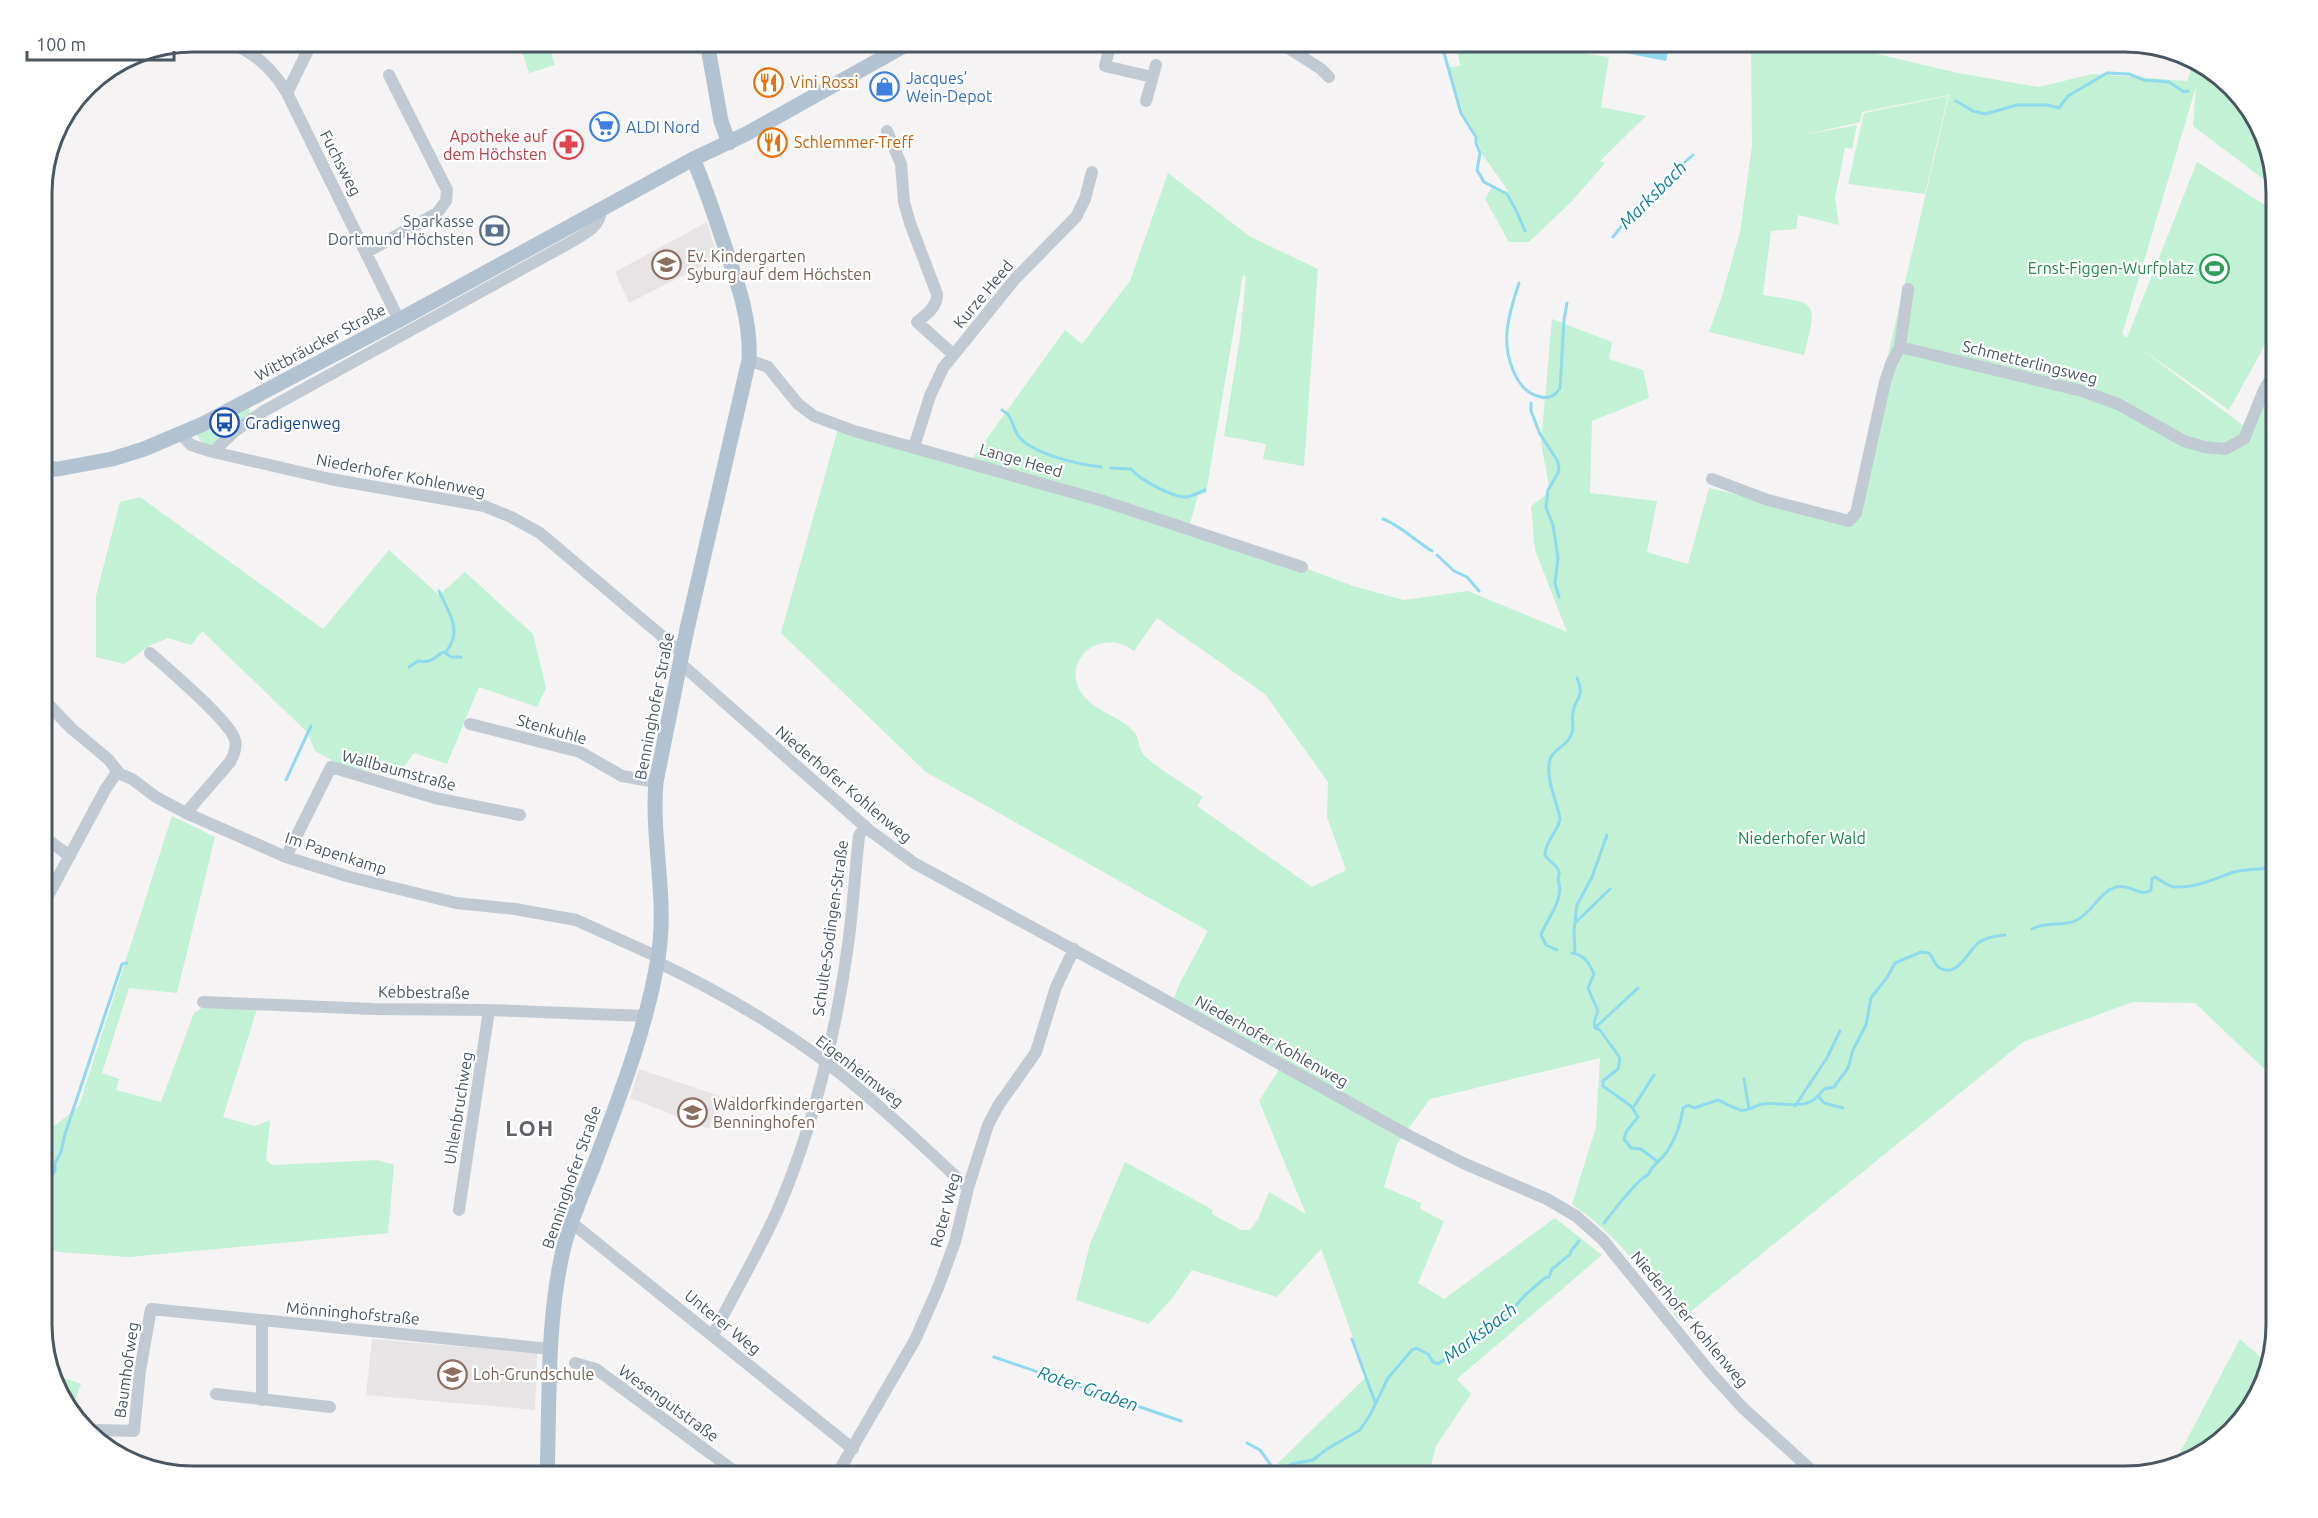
<svg xmlns="http://www.w3.org/2000/svg" width="2318" height="1518" font-family="Ubuntu,sans-serif">
<style>
.education{fill:#e6e4e5}
.green{fill:#c3f1d5;fill-rule:evenodd}
.water{fill:#90daee}
.lines{fill:none;stroke-linecap:round;stroke-linejoin:round}
.stream{stroke:#90daee;stroke-width:3}
.minor{stroke:#c1cad2;stroke-width:12}
.major{stroke:#b3c2d1;stroke-width:15}
.labels{text-anchor:middle;stroke-width:4.5;stroke-linejoin:round;paint-order:stroke}
.shop-label{font-size:16px;fill:#366cbe;stroke:#fff;text-anchor:start}
.food-label{font-size:16px;fill:#c56008;stroke:#fff;text-anchor:start}
.health-label{font-size:16px;fill:#be3a42;stroke:#fff;text-anchor:end}
.street-label{font-size:16px;fill:#4a5661;stroke:#fff}
.service-label{font-size:16px;fill:#4e5e75;stroke:#fff;text-anchor:end}
.education-label{font-size:16px;fill:#785e54;stroke:#fff;text-anchor:start}
.leisure-label{font-size:16px;fill:#27864d;stroke:#fff;text-anchor:end}
.transit-label{font-size:16px;fill:#164399;stroke:#fff;text-anchor:start}
.park-label{font-size:16px;fill:#17864f;stroke:#fff}
.water-label{font-size:18px;font-style:italic;fill:#0c7c9b;stroke:#fff}
.district-label{font-size:22px;font-weight:bold;letter-spacing:1.5px;fill:#5f6368;stroke:#fff}
.rim{fill:none;stroke:#4a5661;stroke-width:3}
</style>
<rect width="100%" height="100%" fill="#f5f3f3"/>
<!-- education -->
<path class="education" d="M707,222L718,258L629,303L615,272Z
M639,1069L720,1096L709,1129L630,1098Z
M372,1339L537,1353L535,1410L366,1395Z"/>
<!-- green -->
<path class="green" d="M519,42H548L555,65L529,73Z
M1456,42H1545L1544,48L1609,57L1601,107L1646,116L1600,161L1605,163L1571,202L1529,242H1509L1485,199L1492,187L1509,192L1482,154L1475,133L1463,113L1449,67L1460,66Z
M1751,42H1878L1877,54L1958,73L2038,87L2093,74L2187,81L2193,63L2208,67L2256,118L2274,187L2193,126L2196,87L2122,334L2127,338L2197,162L2276,212V325L2229,410L2137,346L2244,426L2276,378V1080L2195,1003L2133,1002L2023,1042L1679,1321C1647,1275 1619,1237 1572,1204L1596,1127L1600,1058L1430,1099L1397,1144L1384,1187L1421,1203L1420,1209L1444,1221L1418,1283L1444,1299L1555,1218L1602,1255L1457,1379L1471,1394L1436,1446L1428,1476H1275L1272,1469L1367,1376L1321,1249L1277,1297L1192,1270L1173,1297L1149,1324L1076,1300L1090,1244L1125,1162L1213,1210L1212,1214L1241,1230H1250L1258,1219L1269,1192L1306,1214L1259,1101L1282,1065L1172,1003L1181,981L1208,931L926,772L781,633L838,429L970,462L1065,330L1082,344L1130,281L1168,173L1249,236L1318,269L1304,466L1263,459L1266,444L1224,436L1240,338L1246,276L1243,275L1206,493L1198,495L1187,534L1302,567L1353,586L1404,600L1468,591L1567,632L1535,550L1531,506L1550,492L1541,443L1552,319L1612,342L1609,359L1643,370L1649,398L1592,421L1590,493L1657,501L1647,552L1688,564L1709,488L1849,521L1949,95L1862,112L1860,122L1804,135L1857,125L1852,149L1845,148L1835,198L1839,225L1798,215L1796,229L1771,231L1763,295C1818,304 1818,299 1804,355L1709,332L1722,296L1740,232L1752,146ZM1157,618L1265,694L1328,782L1327,817L1346,870L1312,887L1197,806L1203,797C1192,789 1149,763 1143,754C1139,748 1139,739 1135,733C1125,719 1093,710 1083,695C1058,662 1101,625 1134,651Z
M1948,96L1925,194L1848,184L1864,113Z
M248,407L252,416L213,445C205,445 200,443 197,434Z
M140,497L323,629L389,550L439,595L465,572L533,634L546,688L537,707L479,687L447,764L414,753L398,776L342,766L315,751L307,732L202,631L191,645L168,638L149,646L124,664L96,657V596L120,502Z
M172,816L215,837L177,993L129,988L102,1073L119,1079L116,1090L161,1102L194,1013L206,1005L258,1006L223,1117L255,1126L270,1120L266,1160L272,1165L377,1160L394,1165L388,1233L129,1257L58,1252L42,1245V1136L79,1106Z
M2240,1339L2265,1361L2251,1408L2200,1456L2175,1462Z
M55,1375L81,1384L71,1410L63,1400Z"/>
<!-- water -->
<path class="water" d="M1621,42H1670L1666,61L1620,52Z"/>
<g class="lines">
<!-- stream -->
<path class="stream" d="M1433,42L1444,53L1461,113L1476,137V143L1480,153L1477,170L1484,182L1507,194L1516,210L1525,231
M1956,101L1973,111L1985,114L2017,105H2048L2059,108L2068,96L2107,73L2129,74L2144,80L2169,82L2184,92L2188,91
M1613,237L1642,200L1693,155
M1519,283C1514,298 1508,316 1507,332C1505,354 1515,393 1541,397C1549,399 1556,395 1560,388L1564,320L1567,303
M1531,403V411L1540,434L1557,460L1559,467L1558,473L1548,490L1546,507L1553,525L1558,558L1555,583L1559,597
M1002,410C1013,415 1012,428 1019,437C1035,455 1078,464 1101,467
M1111,468L1131,469C1139,479 1173,498 1187,497C1193,496 1200,492 1205,490
M1383,519C1398,524 1417,542 1432,551
M1437,555L1454,571L1467,577L1479,591
M444,652L451,657H461
M409,667L418,661C428,663 433,660 440,654C445,650 444,655 448,649C462,629 448,611 439,591
M286,780L311,726
M1575,923L1610,889
M2032,929C2050,920 2061,928 2077,920C2093,912 2098,893 2116,887C2130,883 2140,898 2151,890L2152,879L2155,877C2162,880 2167,887 2176,887C2196,888 2216,878 2234,872C2249,868 2262,871 2276,865
M1557,950L1546,945L1541,935C1548,916 1565,900 1558,879C1563,866 1551,865 1545,855C1545,841 1558,832 1560,819C1557,800 1545,779 1550,759C1553,751 1564,746 1569,739C1576,729 1571,723 1573,713C1574,697 1586,700 1577,678
M1572,953C1583,954 1590,964 1594,974L1588,988L1598,1011L1594,1022L1595,1028L1600,1030L1620,1058L1618,1069L1603,1081V1086L1631,1106L1638,1117L1626,1132L1624,1139L1631,1148L1641,1149L1658,1162
M1575,953L1574,932L1577,905L1592,877L1607,835
M1595,1028L1638,988
M1744,1079L1749,1109
M1819,1097L1824,1103L1843,1108
M1795,1106L1827,1058L1840,1031
M1633,1108L1654,1075
M47,1181L55,1171V1163L61,1152L65,1134L122,964L127,963
M1604,1223C1612,1213 1638,1178 1648,1175C1652,1165 1659,1162 1666,1153C1675,1140 1681,1124 1683,1108L1688,1105L1694,1108L1718,1100C1725,1103 1733,1108 1740,1110C1748,1112 1755,1105 1763,1104C1788,1101 1807,1114 1824,1089L1834,1087L1848,1068L1853,1050L1866,1025L1871,998L1888,976L1895,963L1921,952L1929,953C1933,957 1934,965 1940,968C1959,979 1969,947 1981,941C1988,937 1997,936 2005,935
M1352,1339L1375,1402
M994,1357L1181,1421
M1247,1443L1260,1450L1276,1472
M1275,1476L1277,1472L1292,1464L1313,1460L1327,1449L1360,1430L1370,1415L1388,1378L1412,1350L1416,1348L1428,1354L1433,1362L1438,1364L1479,1336L1511,1311L1525,1295L1545,1278L1549,1277L1552,1269C1558,1265 1564,1258 1570,1255L1571,1251L1579,1241"/>
<!-- minor -->
<path class="minor" d="M228,42C255,52 273,69 287,93L399,320
M1111,42L1105,66L1152,77
M1279,42L1321,69L1329,77
M287,93L312,42
M1146,101L1156,65
M887,131L901,164L904,202L910,223L937,294C938,306 926,315 917,322L953,354
M367,252L437,213L446,201L447,190L389,75
M1900,347L2082,391L2118,404L2184,441L2204,447L2225,449L2244,439L2264,390L2276,370
M749,360L768,367L798,404L814,416L854,431L1100,500L1302,567
M181,434L191,445L213,452L330,479L484,506L511,517L540,533L682,653
M914,447L930,396L943,368L1015,279L1076,217L1085,199L1092,172
M213,452L235,431L264,411L571,242C584,234 599,228 601,211
M1712,479L1768,500L1849,521L1856,513L1885,382L1891,364L1900,347L1908,289
M150,653C168,669 230,721 235,740C237,748 234,755 230,762L186,813
M680,663L869,830L914,863L1129,980L1404,1133L1463,1163L1547,1199L1576,1216L1603,1240L1710,1372L1743,1408L1818,1476
M42,698L72,729L108,759L120,774L132,779L156,797L186,813L286,857L350,877L456,903L515,909L576,920L658,957
M470,724L580,752L622,776L656,782
M42,836L70,856
M286,857L331,767L435,798L520,815
M42,907L105,790L117,772
M657,962C716,990 775,1024 827,1063C877,1102 922,1145 968,1188
M203,1002L374,1009L489,1010L644,1016
M459,1210L489,1010
M572,1223L853,1449
M713,1335C734,1293 759,1252 778,1209C813,1128 836,1033 848,945C853,909 855,872 859,836L865,826
M575,1363L596,1369L741,1476
M216,1394L330,1407
M262,1400V1321
M96,1436L99,1430L134,1431L140,1371L151,1309L551,1349
M836,1476L915,1340L938,1288L955,1242L968,1188L988,1125L998,1106L1036,1052L1056,987L1074,949"/>
<!-- major -->
<path class="major" d="M707,42L721,121L729,143
M42,469H58L112,459L144,449L203,424L399,320L693,159L746,134L911,42
M547,1476C550,1400 546,1320 564,1246C572,1216 586,1186 597,1157C621,1093 647,1026 658,958C668,899 651,841 656,782L687,629L749,360C751,320 738,284 725,247C715,217 706,188 693,159"/>
</g>
<!-- icons -->
<defs>
<symbol id="restaurant-ring" viewBox="-11 -11 22 22"><circle r="9.5" fill="#fff" stroke="#e8710a" stroke-width="1.5"/><path d="M-5-6h1v4h1v-4h1v4h1v-4h1v5L-1.5 .5V6h-2V.5L-5-1ZM5-6V6H3V1.5H1.5Q1.5-4 5-6Z" fill="#e8710a"/></symbol>
<symbol id="shop-ring" viewBox="-11 -11 22 22"><circle r="9.5" fill="#fff" stroke="#3f7fe0" stroke-width="1.5"/><path d="M-5-2.5h2.3a2.7 3.5 0 0 1 5.4 0H5L5.5 6h-11ZM-1.5-2.5h3a1.5 2.3 0 0 0-3 0Z" fill="#3f7fe0"/></symbol>
<symbol id="supermarket-ring" viewBox="-11 -11 22 22"><circle r="9.5" fill="#fff" stroke="#3f7fe0" stroke-width="1.5"/><path d="M-6-5.5h2.5l.6 2H6L4.5 2H-2.5L-4.4-4H-6ZM-1.5 3.2a1.3 1.3 0 1 0 .1 0ZM3 3.2a1.3 1.3 0 1 0 .1 0Z" fill="#3f7fe0"/></symbol>
<symbol id="pharmacy-ring" viewBox="-11 -11 22 22"><circle r="9.5" fill="#fff" stroke="#e0444e" stroke-width="1.5"/><path d="M-2-6h4v4h4v4h-4v4h-4v-4h-4v-4h4Z" fill="#e0444e"/></symbol>
<symbol id="bank-ring" viewBox="-11 -11 22 22"><circle r="9.5" fill="#fff" stroke="#5c6f8a" stroke-width="1.5"/><path d="M-6-4H6V4H-6ZM0-2.3a2.3 2.3 0 1 0 0 4.6a2.3 2.3 0 1 0 0-4.6Z" fill="#5c6f8a"/></symbol>
<symbol id="school-ring" viewBox="-11 -11 22 22"><circle r="9.5" fill="#fff" stroke="#8d6e63" stroke-width="1.5"/><path d="M0-5L7-2L0 1L-7-2ZM-4 1L0 2.5L4 1V4Q0 6-4 4Z" fill="#8d6e63"/></symbol>
<symbol id="stadium-ring" viewBox="-11 -11 22 22"><circle r="9.5" fill="#fff" stroke="#2e9e5b" stroke-width="1.5"/><path d="M0-5a6.5 5 0 1 0 0 10a6.5 5 0 1 0 0-10ZM-3.5-1.8h7v3.6h-7Z" fill="#2e9e5b"/></symbol>
<symbol id="bus-ring" viewBox="-11 -11 22 22"><circle r="9.5" fill="#fff" stroke="#1a4fb4" stroke-width="1.5"/><path d="M-5-6H5V4H4V6H2V4H-2V6H-4V4H-5ZM-3.5-4V0h7V-4ZM-3.5 1.2v1.5H-2V1.2ZM2 1.2v1.5H3.5V1.2Z" fill="#1a4fb4"/></symbol>
</defs>
<g fill-rule="evenodd">
<use href="#restaurant-ring" x="752" y="66" width="33" height="33"/>
<use href="#shop-ring" x="868" y="70" width="33" height="33"/>
<use href="#supermarket-ring" x="588" y="110" width="33" height="33"/>
<use href="#restaurant-ring" x="756" y="126" width="33" height="33"/>
<use href="#pharmacy-ring" x="552" y="128" width="33" height="33"/>
<use href="#bank-ring" x="478" y="214" width="33" height="33"/>
<use href="#school-ring" x="650" y="248" width="33" height="33"/>
<use href="#stadium-ring" x="2198" y="252" width="33" height="33"/>
<use href="#bus-ring" x="208" y="406" width="33" height="33"/>
<use href="#school-ring" x="676" y="1096" width="33" height="33"/>
<use href="#school-ring" x="436" y="1358" width="33" height="33"/>
</g>
<g class="labels">
<!-- shop labels -->
<g class="shop-label">
<text x="906" y="84">Jacques’<tspan x="906" dy="18">Wein-Depot</tspan></text>
<text x="626" y="133">ALDI Nord</text>
</g>
<!-- food labels -->
<g class="food-label">
<text x="790" y="88">Vini Rossi</text>
<text x="794" y="148">Schlemmer-Treff</text>
</g>
<!-- health labels -->
<g class="health-label">
<text x="547" y="142">Apotheke auf<tspan x="547" dy="18">dem Höchsten</tspan></text>
</g>
<!-- street labels -->
<g class="street-label">
<text transform="translate(341 163) rotate(63)" y="6">Fuchsweg</text>
<text transform="translate(983 294) rotate(-50)" y="6">Kurze Heed</text>
<text transform="translate(320 342) rotate(-28)" y="6">Wittbräucker Straße</text>
<text transform="translate(2030 362) rotate(14)" y="6">Schmetterlingsweg</text>
<text transform="translate(1021 460) rotate(16)" y="6">Lange Heed</text>
<text transform="translate(401 475) rotate(11)" y="6">Niederhofer Kohlenweg</text>
<text transform="translate(654 706) rotate(-79)" y="6">Benninghofer Straße</text>
<text transform="translate(552 729) rotate(16)" y="6">Stenkuhle</text>
<text transform="translate(399 770) rotate(15)" y="6">Wallbaumstraße</text>
<text transform="translate(844 784) rotate(40)" y="6">Niederhofer Kohlenweg</text>
<text transform="translate(336 853) rotate(18)" y="6">Im Papenkamp</text>
<text transform="translate(830 928) rotate(-82)" y="6">Schulte-Sodingen-Straße</text>
<text transform="translate(424 992) rotate(1)" y="6">Kebbestraße</text>
<text transform="translate(1272 1041) rotate(29)" y="6">Niederhofer Kohlenweg</text>
<text transform="translate(860 1071) rotate(38)" y="6">Eigenheimweg</text>
<text transform="translate(458 1108) rotate(-81)" y="6">Uhlenbruchweg</text>
<text transform="translate(571 1177) rotate(-71)" y="6">Benninghofer Straße</text>
<text transform="translate(945 1210) rotate(-75)" y="6">Roter Weg</text>
<text transform="translate(353 1313) rotate(5)" y="6">Mönninghofstraße</text>
<text transform="translate(1690 1319) rotate(50)" y="6">Niederhofer Kohlenweg</text>
<text transform="translate(723 1322) rotate(39)" y="6">Unterer Weg</text>
<text transform="translate(126 1370) rotate(-82)" y="6">Baumhofweg</text>
<text transform="translate(669 1403) rotate(36)" y="6">Wesengutstraße</text>
</g>
<!-- service labels -->
<g class="service-label">
<text x="474" y="227">Sparkasse<tspan x="474" dy="18">Dortmund Höchsten</tspan></text>
</g>
<!-- education labels -->
<g class="education-label">
<text x="687" y="262">Ev. Kindergarten<tspan x="687" dy="18">Syburg auf dem Höchsten</tspan></text>
<text x="713" y="1110">Waldorfkindergarten<tspan x="713" dy="18">Benninghofen</tspan></text>
<text x="473" y="1380">Loh-Grundschule</text>
</g>
<!-- leisure labels -->
<g class="leisure-label">
<text x="2194" y="274">Ernst-Figgen-Wurfplatz</text>
</g>
<!-- transit labels -->
<g class="transit-label">
<text x="245" y="429">Gradigenweg</text>
</g>
<!-- park labels -->
<g class="park-label">
<text x="1802" y="844">Niederhofer Wald</text>
</g>
<!-- water labels -->
<g class="water-label">
<text transform="translate(1653 195) rotate(-45)" y="6">Marksbach</text>
<text transform="translate(1480 1333) rotate(-37)" y="6">Marksbach</text>
<text transform="translate(1088 1389) rotate(19)" y="6">Roter Graben</text>
</g>
<!-- district labels -->
<g class="district-label">
<text x="530" y="1136">LOH</text>
</g>
</g>
<!-- crop -->
<path d="M0 0H2318V1518H0ZM193 52H2125A141 141 0 0 1 2266 193V1325A141 141 0 0 1 2125 1466H193A141 141 0 0 1 52 1325V193A141 141 0 0 1 193 52Z" fill="#fff" fill-rule="evenodd"/>
<path class="rim" d="M193 52H2125A141 141 0 0 1 2266 193V1325A141 141 0 0 1 2125 1466H193A141 141 0 0 1 52 1325V193A141 141 0 0 1 193 52Z"/>
<!-- scale -->
<path d="M27 51v9h147v-9" fill="none" stroke="#4a5661" stroke-width="3"/>
<text x="36" y="51" font-size="18" fill="#4a5661" stroke="#ffffff" stroke-width="4.5" paint-order="stroke">100 m</text>
</svg>
